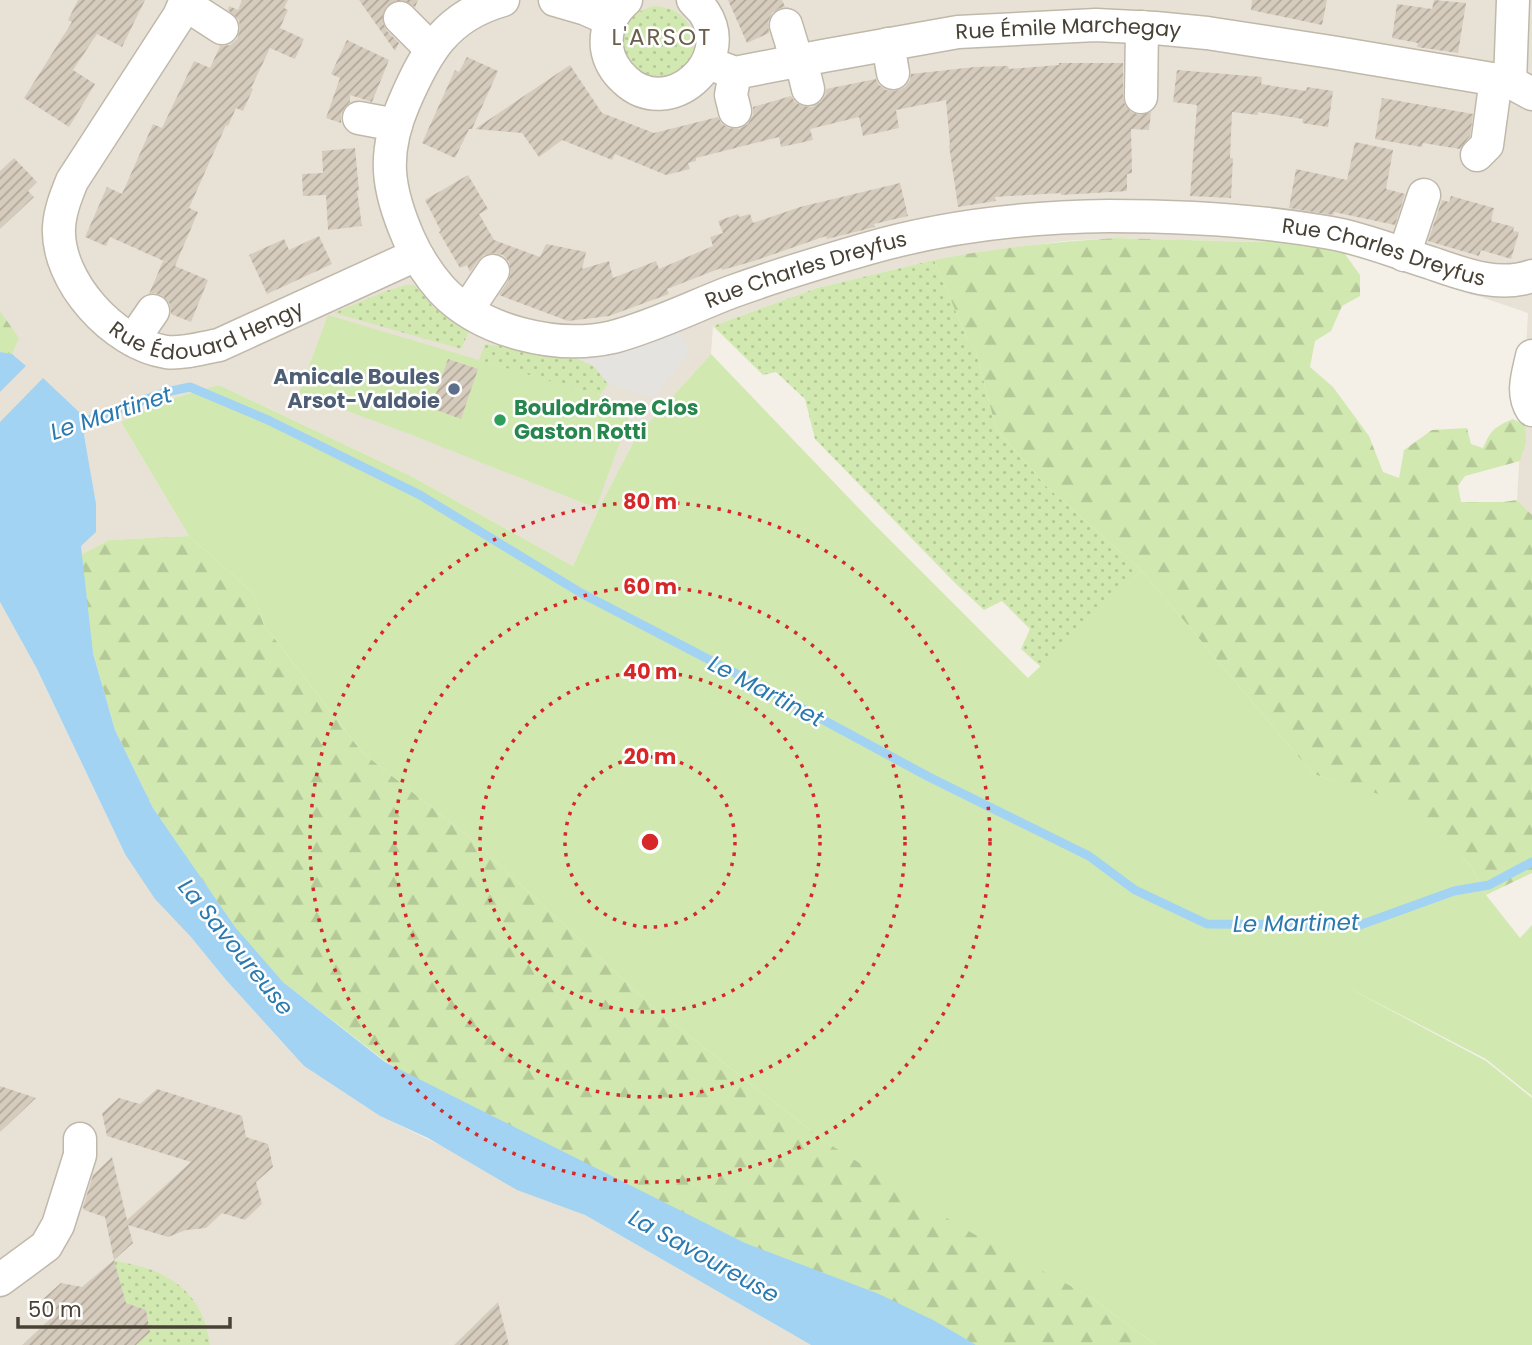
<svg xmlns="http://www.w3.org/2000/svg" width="1532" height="1345" font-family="Poppins,sans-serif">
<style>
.residential{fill:#e8e2d6}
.grass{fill:url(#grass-dots)}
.forest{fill:url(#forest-firs)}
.garden{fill:#d1e9b0}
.parking{fill:#e5e3e0}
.water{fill:#a3d3f2}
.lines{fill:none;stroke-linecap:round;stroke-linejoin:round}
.stream{stroke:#a3d3f2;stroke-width:9}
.building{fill:url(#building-hatch)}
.minor-casing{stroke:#c0b8aa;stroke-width:35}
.minor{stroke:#fff;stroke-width:32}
.ring{fill:none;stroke:#d62828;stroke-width:3.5;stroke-dasharray:3.5 7}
.service-dot{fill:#5c6f8a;stroke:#fff;stroke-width:2.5}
.leisure-dot{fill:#2e9e5b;stroke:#fff;stroke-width:2.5}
.labels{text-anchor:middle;stroke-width:5;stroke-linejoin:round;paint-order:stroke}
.street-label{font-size:21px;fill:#484136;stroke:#fff}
.service-label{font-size:21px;font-weight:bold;fill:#4e5e75;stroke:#fff;text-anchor:end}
.leisure-label{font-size:21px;font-weight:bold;fill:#27864d;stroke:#fff;text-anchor:start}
.neighbourhood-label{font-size:23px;letter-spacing:2px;fill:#6b5e4d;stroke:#fff}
.water-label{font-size:23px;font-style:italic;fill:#2b7aaf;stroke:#fff}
.centre{fill:#d62828;stroke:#fff;stroke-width:3.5}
.ring-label{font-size:21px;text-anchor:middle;font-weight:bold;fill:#d62828;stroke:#fff;stroke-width:5;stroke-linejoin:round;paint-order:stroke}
</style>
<defs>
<pattern id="grass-dots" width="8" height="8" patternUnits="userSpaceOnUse" patternTransform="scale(1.75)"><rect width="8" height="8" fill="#d1e9b0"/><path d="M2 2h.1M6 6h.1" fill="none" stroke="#b5c998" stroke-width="1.8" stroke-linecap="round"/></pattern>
<pattern id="forest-firs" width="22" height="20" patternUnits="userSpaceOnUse" patternTransform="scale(1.75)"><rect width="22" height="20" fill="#d1e9b0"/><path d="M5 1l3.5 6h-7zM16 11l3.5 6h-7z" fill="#b5c998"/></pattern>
<pattern id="building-hatch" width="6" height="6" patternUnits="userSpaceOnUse" patternTransform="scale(1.75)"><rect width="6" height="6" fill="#d6ccbd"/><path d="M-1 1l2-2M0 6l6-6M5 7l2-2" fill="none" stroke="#b0a79a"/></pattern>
</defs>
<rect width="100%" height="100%" fill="#f4f0e8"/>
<!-- residential -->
<path class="residential" d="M0,0H1532V515L1517,500L1528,313L1342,250L1292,240L1257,242L1116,238L1064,241L960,255L934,260L817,288L713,326L711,354L636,437L600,506L573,566L411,476L219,385L121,422L189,536L109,540L82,554L0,583Z
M0,602L37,669L125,854L226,980L304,1066L380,1116L585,1215L811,1345H0Z"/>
<!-- grass -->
<path class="grass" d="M654,6C663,7 672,8 679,14C696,26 700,52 685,67C680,73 669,77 661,80L636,74L621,53C623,25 624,15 654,6Z
M934,260L967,338L976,351L996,429L1046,486L1141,570L1041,667L1021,649L1030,629L1002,601L984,610L956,584L815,439L805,399L776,372L763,375L713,326L817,288Z
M406,285H413L420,289L433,307L470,329L461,349L334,313L386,291Z
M485,344L569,355L594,366L608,384L599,396L479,360Z
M114,1260C128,1264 144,1266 157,1272C191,1288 205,1310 210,1345H136L150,1332L146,1310L126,1303Z"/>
<!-- forest -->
<path class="forest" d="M1116,238L1256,242L1292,240L1342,250L1360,275V296L1342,306L1331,331L1315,341L1310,367L1333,387L1369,436L1383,472L1399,478L1404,450L1432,430L1467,428L1471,444L1483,448C1491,430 1494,427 1513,419L1525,425L1526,442L1520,461L1465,476L1458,486L1461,502H1503L1517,500L1532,515V873L1486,895L1471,866L1411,805L1313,774L1141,570L1046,486L996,429L976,351L967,338L934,260C994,248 1055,242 1116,238Z
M0,311L19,338L12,354L0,352Z
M189,536L253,593L264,625L362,752L469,837L657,1011L826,1142L1089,1296L1156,1345H930L426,1085L385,1061L283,982L235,928L153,808L115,730L93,653L64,592L82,554L109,540Z"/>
<!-- garden -->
<path class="garden" d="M328,315L633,406L596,508L412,435L299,393Z
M711,354L872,522L1028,678L1141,570L1313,774L1411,804L1471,866L1486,895L1520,938L1532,925V1096L1486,1059L1343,985L1486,1061L1532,1098V1345H1156L1089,1296L961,1227L826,1142L657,1011L469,837L362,752L264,625L253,593L189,536L121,422L168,400L219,385L411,476L573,566L600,506L636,437Z"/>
<!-- parking -->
<path class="parking" d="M677,329L690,351L654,398L608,384L594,366L569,355Z"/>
<!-- water -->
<path class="water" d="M0,352L12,354L26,366L0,392Z
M43,378L80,413L85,431L84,435L96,504V532L81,546L93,653L115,730L153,808L235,927L283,982L385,1062L745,1243L879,1294L935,1321L976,1345H811L585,1215L517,1190L428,1138L380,1116L304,1066L226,980L191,937L155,899L125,854L37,669L0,602V422Z"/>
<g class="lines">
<!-- stream -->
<path class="stream" d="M73,426L166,392L190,387L268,420L420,495L581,593L779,696L929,777L1089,856L1135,890L1207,924L1360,925L1454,891L1489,885L1532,862"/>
</g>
<!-- building -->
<path class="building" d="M78,0H145L122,47L97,34L73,70L95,84L69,127L24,98L72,22L68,20Z
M242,0H288L284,8L288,10L280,28L304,39L295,59L270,48L251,88L253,89L243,111L236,108L228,126L226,125L189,208L198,212L175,266L110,237L106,246L85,237L107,187L122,194L153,124L162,128L194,61L210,68L220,46L230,45L237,39L240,30L239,20L228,10L229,6L238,10Z
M359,0H418L415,7L405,1H395L387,6L383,13V23L387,31L399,43L395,51Z
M728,0H782L785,7L780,8L772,13L768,22L769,33L747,43Z
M1252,0H1327L1322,25L1251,10Z
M1434,0L1466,3L1458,53L1417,47L1418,43L1392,38L1397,4L1432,9Z
M347,40L389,60L372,102L350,95V102L345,107L341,114V123L326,118L340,78L331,74Z
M467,57L498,71L472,129H469L455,158L422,143L455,70L459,72Z
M1059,63H1123V97L1125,105L1131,112L1140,115L1151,112L1149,130L1131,129L1132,173L1127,174V191L1061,195V193L995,197L996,201L958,207L949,145H950L946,100L896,110L899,128L863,136L859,117L810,129L813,140L781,147L779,137L696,158V161L688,163L690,169L666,175L615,154L612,160L562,140L539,157L522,133L475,129L570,65L602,113L654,133L718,117L722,124L729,128L739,129L748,124L753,115V107L791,96L795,102L802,106L812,107L821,102L825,95L826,89L876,79L879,85L886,90L895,91L905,87L910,80L911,74L975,67L1008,66L1009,69L1059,65Z
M1177,70L1262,77L1261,84L1306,91L1307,87L1333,91L1328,127L1302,123L1303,119L1258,112V115L1232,112L1230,158H1233L1231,198L1190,196L1197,105L1173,102Z
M1382,98L1473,114L1470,136L1460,149L1423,143L1422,147L1375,139Z
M1355,142L1393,150L1386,189L1405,194L1395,225L1334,212L1333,215L1289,208L1296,169L1347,180Z
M355,148L359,191H357L362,226L328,230L326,195L303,196L302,174L323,173L322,151Z
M14,158L37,182L28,191L34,197L0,229V171Z
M468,175L488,209L479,214L494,240L540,257L546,244L586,252L582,269L609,261L613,278L656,261L659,269L713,246L710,237L723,233L718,221L738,214L739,217L750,214L753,223L800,207L900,183L908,216L874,224L875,227L827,239L826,236L754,261L722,270L721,268L667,289L669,294L609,316L568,321L499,295L508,281L511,273L509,262L503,255L494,253L484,255L478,261L470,272L467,265L460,268L439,232L441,231L425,200Z
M1451,196L1494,208L1491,221L1514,227L1513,231L1519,232L1511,259L1481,250L1479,256L1428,241L1442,200L1449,202Z
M319,236L332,264L267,294L249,255L284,239L289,250Z
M163,261L208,280L191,322L171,314L170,304L163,296L155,293L149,294Z
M448,359L478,369L461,419L431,408Z
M0,1086L36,1098L0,1132Z
M157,1089L242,1116L246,1137L268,1144L273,1167L256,1182L262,1204L245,1220L222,1213L206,1228L186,1230L168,1237L128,1225L133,1243L114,1260L105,1217L84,1210L83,1207L93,1175L112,1157L127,1220L191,1162L107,1136L102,1113L119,1098L140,1104Z
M114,1260L126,1303L146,1310L150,1332L136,1345H22L49,1320L44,1298L61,1283L82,1287Z
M498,1302L509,1345H454Z"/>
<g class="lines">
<defs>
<g id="minor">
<path id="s1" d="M186,0L179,16L72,181C66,196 60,211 59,227C56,281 114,344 166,352C183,354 202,348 219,345L416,255"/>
<path id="s2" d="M503,0C446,16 426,52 404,103C382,154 387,189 409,239C417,257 428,274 441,289C481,332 557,350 613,337C654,326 692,307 731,292C775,276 821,262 866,249C944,226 1027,217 1109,216C1183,216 1258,220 1331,233C1365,239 1398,253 1431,263C1463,274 1498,288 1532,276"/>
<path d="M555,0L586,9L611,20"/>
<path d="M626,0C612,12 605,29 607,48C609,61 615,71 625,80C668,121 737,62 704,12C701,8 696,4 693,0"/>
<path d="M185,4L222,28"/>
<path d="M400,18L431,49"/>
<path d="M786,25L797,61"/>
<path d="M888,44L893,73"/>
<path d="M801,60L808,89"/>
<path id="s3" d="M708,63L735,73L823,56L958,32L1096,25L1155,28L1207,33L1331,52L1510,82L1532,94"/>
<path d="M1510,82L1513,0"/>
<path d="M1141,97L1142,27"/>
<path d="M735,111L731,95L735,73"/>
<path d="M359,118L396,125"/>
<path d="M1477,155L1487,145L1496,79"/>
<path d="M1404,255L1424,195"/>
<path d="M467,310L493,271"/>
<path d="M133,340L153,311"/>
<path d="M1532,356C1528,375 1521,393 1532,410"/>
<path d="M0,1280L46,1246L58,1225L80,1155V1139"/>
</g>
</defs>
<!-- minor casing -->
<use href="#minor" class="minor-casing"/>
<!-- minor -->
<use href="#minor" class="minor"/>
</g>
<!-- distance rings -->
<g class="ring">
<circle cx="650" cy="842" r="85"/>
<circle cx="650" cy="842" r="170"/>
<circle cx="650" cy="842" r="255"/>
<circle cx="650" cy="842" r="340"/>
</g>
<!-- markers -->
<circle class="service-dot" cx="454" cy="389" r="7"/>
<circle class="leisure-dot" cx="500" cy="420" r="7"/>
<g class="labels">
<!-- street labels -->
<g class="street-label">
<text dy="7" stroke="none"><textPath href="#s3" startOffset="366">Rue Émile Marchegay</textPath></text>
<text dy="7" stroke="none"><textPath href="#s2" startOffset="1328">Rue Charles Dreyfus</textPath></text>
<text dy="7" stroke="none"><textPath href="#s2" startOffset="740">Rue Charles Dreyfus</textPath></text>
<text dy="7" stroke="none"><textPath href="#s1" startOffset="481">Rue Édouard Hengy</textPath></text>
</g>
<!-- service labels -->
<g class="service-label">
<text x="440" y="384">Amicale Boules<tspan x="440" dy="24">Arsot-Valdoie</tspan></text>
</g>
<!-- leisure labels -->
<g class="leisure-label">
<text x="514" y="415">Boulodrôme Clos<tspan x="514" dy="24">Gaston Rotti</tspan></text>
</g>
<!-- neighbourhood labels -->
<g class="neighbourhood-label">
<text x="662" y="45">L'ARSOT</text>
</g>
<!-- water labels -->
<g class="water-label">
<text transform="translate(111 413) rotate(-18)" y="8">Le Martinet</text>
<text transform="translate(766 691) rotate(28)" y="8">Le Martinet</text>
<text transform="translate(1296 923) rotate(-1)" y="8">Le Martinet</text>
<text transform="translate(236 947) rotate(51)" y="8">La Savoureuse</text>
<text transform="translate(704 1256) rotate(29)" y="8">La Savoureuse</text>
</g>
</g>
<circle cx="650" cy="842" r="10" class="centre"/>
<g class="ring-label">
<text x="650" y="509">80 m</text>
<text x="650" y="594">60 m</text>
<text x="650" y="679">40 m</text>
<text x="650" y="764">20 m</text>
</g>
<!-- scale -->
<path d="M18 1317v10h212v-10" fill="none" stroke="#484136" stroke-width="3.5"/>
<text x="28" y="1317" font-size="21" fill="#484136" stroke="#ffffff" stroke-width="5" paint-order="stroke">50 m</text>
</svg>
